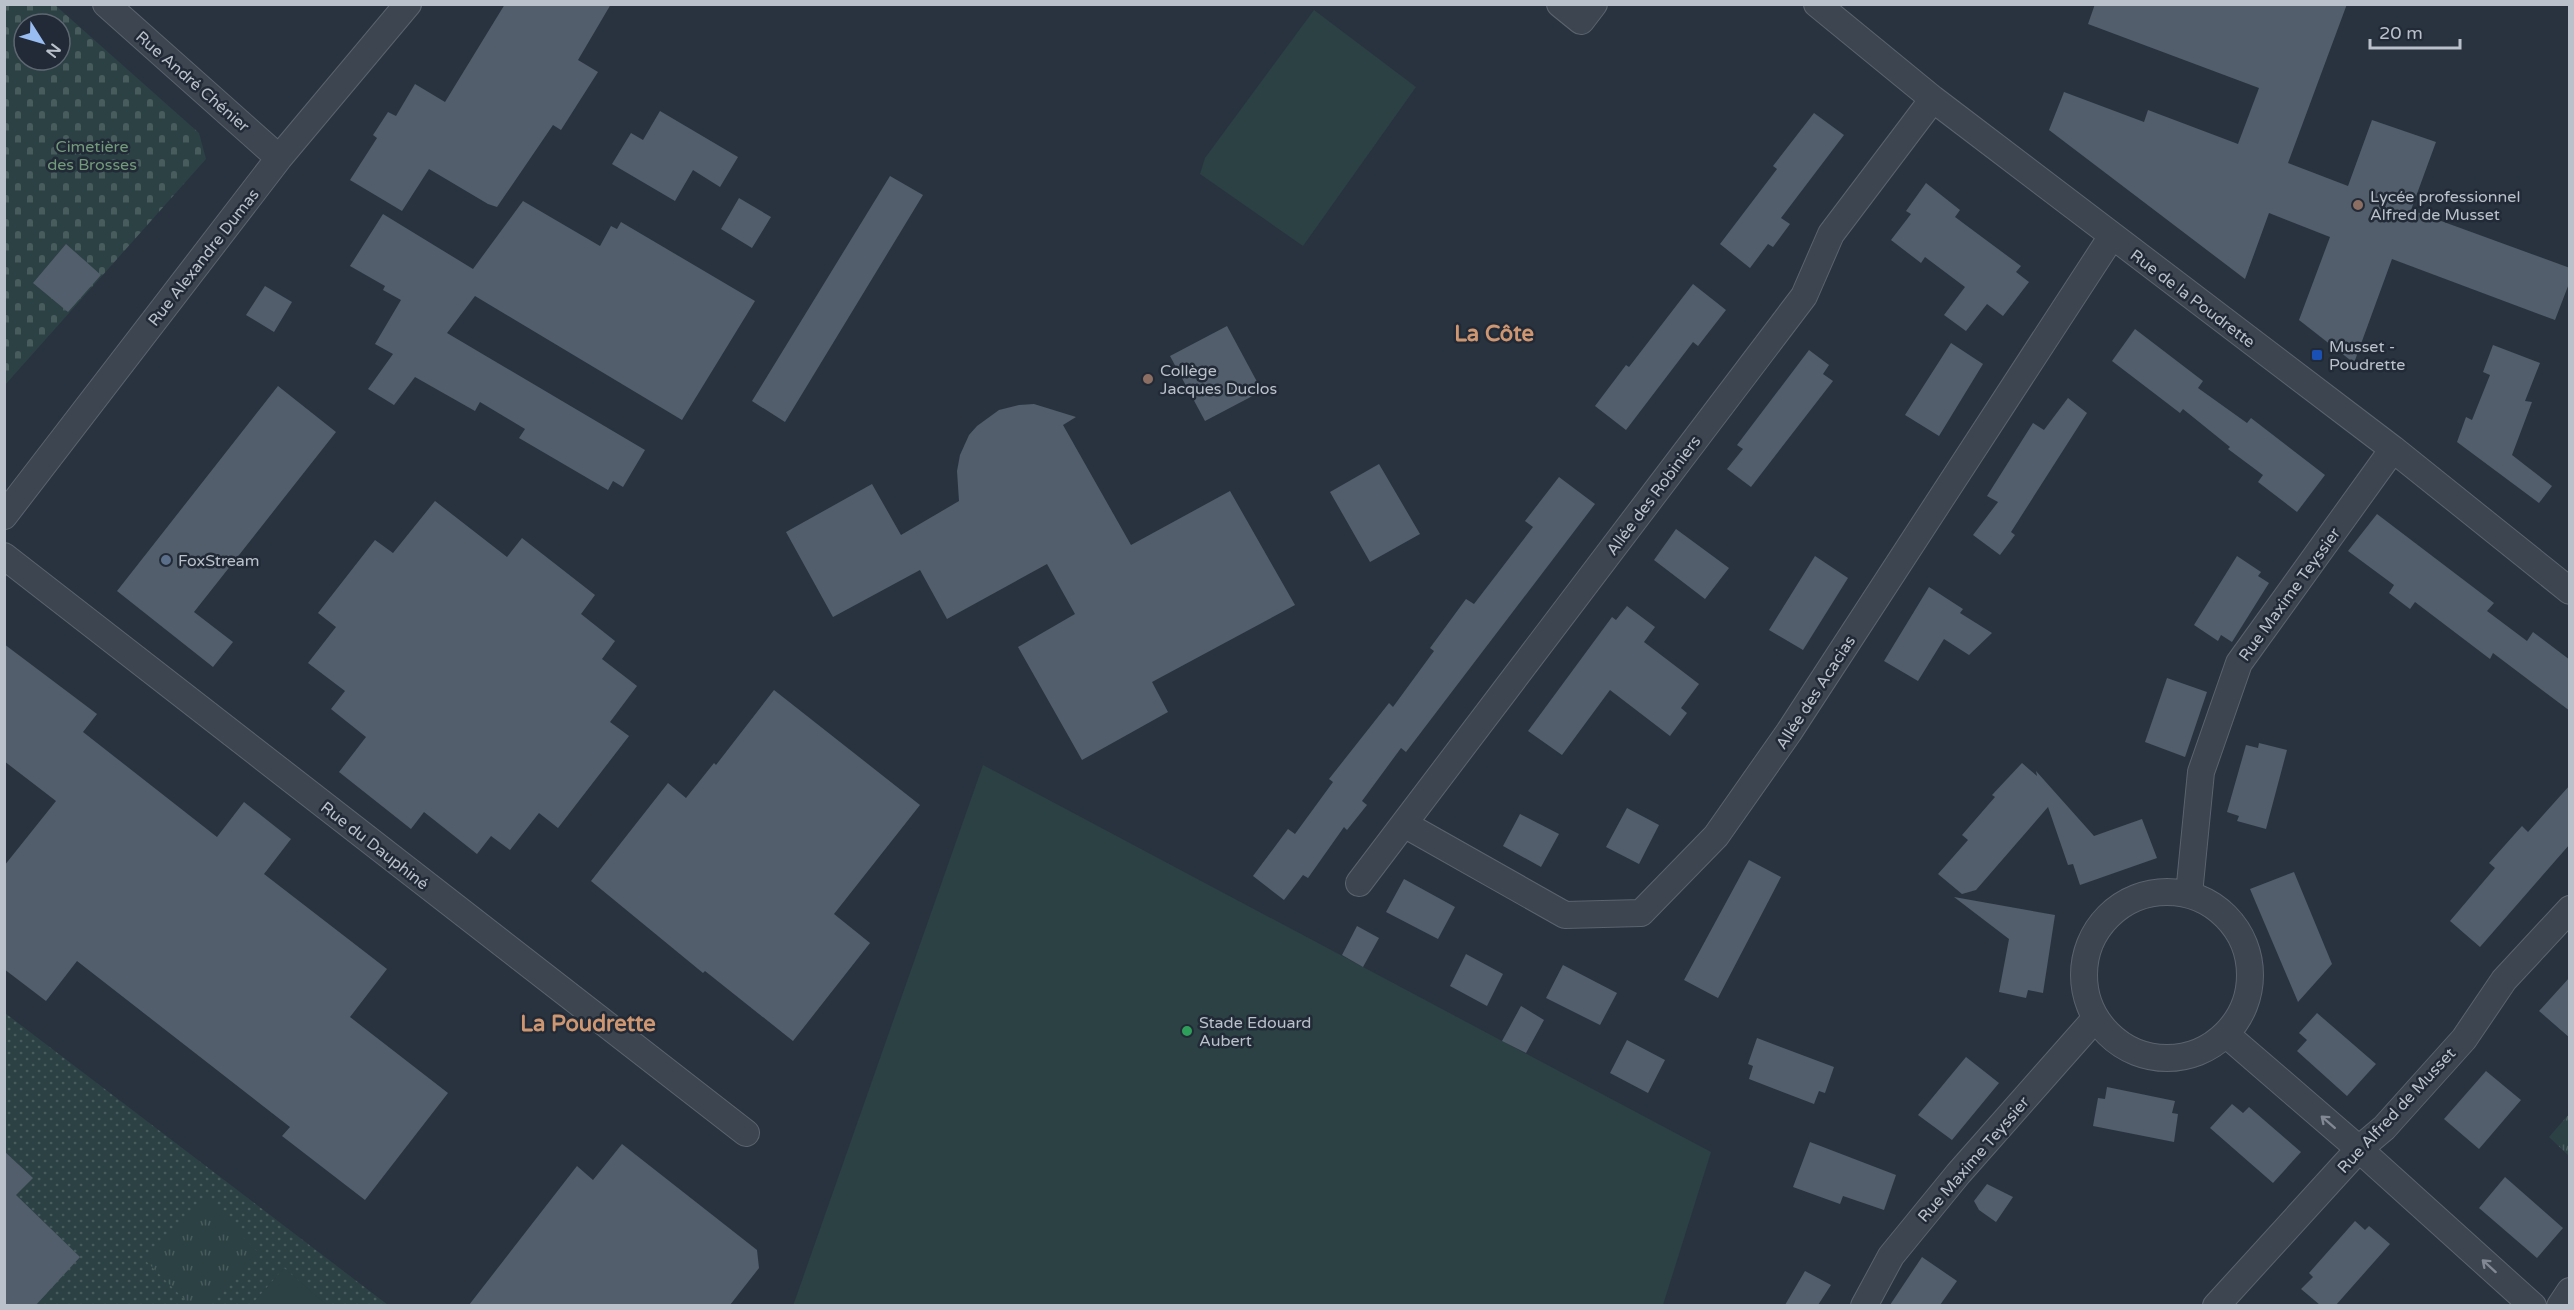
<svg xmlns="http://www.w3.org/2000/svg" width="2574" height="1310" font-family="'Varela Round',sans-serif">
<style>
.grass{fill:url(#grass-dots)}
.cemetery{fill:url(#cemetery-stones);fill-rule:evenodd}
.park{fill:url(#park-tufts)}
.garden{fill:#2c4143}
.building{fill:#525e6b}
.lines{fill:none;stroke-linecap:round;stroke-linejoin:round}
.minor-casing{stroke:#5b636e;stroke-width:28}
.minor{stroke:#3d4550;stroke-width:26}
.oneway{stroke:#828994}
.education-dot{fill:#8d6e63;stroke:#212a36;stroke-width:2}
.transit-dot{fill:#1a4fb4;stroke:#212a36;stroke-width:2}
.service-dot{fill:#5c6f8a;stroke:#212a36;stroke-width:2}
.leisure-dot{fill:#2e9e5b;stroke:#212a36;stroke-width:2}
.labels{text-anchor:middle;stroke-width:5;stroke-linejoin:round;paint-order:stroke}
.street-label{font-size:16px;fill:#bac1cb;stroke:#212a36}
.park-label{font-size:16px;fill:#739a7b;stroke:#212a36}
.poi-label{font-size:16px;fill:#bac1cb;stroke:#212a36;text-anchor:start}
.district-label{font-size:22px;font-weight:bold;fill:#ce9771;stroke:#212a36}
</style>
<defs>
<pattern id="grass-dots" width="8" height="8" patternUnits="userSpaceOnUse" patternTransform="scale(1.5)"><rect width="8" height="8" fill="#2c4143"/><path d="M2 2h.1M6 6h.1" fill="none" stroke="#485b5d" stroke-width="1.8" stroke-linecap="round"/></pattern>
<pattern id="cemetery-stones" width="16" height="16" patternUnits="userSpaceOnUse" patternTransform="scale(1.5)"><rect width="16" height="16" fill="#2c4143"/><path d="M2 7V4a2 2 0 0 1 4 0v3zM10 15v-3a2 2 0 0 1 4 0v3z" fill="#485b5d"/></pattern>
<pattern id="park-tufts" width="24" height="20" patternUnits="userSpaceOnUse" patternTransform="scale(1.5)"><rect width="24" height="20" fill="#2c4143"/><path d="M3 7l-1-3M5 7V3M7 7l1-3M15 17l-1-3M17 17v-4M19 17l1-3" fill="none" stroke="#485b5d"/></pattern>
</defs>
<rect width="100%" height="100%" fill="#293340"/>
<!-- grass -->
<path class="grass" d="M5,1013L388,1305H5Z"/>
<!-- cemetery -->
<path class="cemetery" d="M5,5H55L199,133L206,159L5,385ZM24,24H60V60H24Z"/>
<!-- park -->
<path class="park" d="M2569,1114V1156L2549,1137Z
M205,1198L261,1255L209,1305H190L144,1259Z"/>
<!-- garden -->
<path class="garden" d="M1314,10L1416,87L1303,246L1200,174L1205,158Z
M983,765L1711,1152L1663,1305L793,1306Z
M284,1268L327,1305H251Z"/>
<!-- building -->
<path class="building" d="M505,4H611L578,60L598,72L561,130L553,125L497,207L488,204L429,169L402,211L350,180L377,138L373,135L388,112L396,116L415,84L445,102Z
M2095,4H2347L2288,163L2348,186L2372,120L2436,142L2411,210L2570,268V281L2555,320L2392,259L2354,363L2299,320L2330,237L2269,213L2245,279L2049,130L2064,92L2144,122L2148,110L2238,144L2259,88L2088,24Z
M660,111L738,157L720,187L693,170L675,201L612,164L631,133L643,140Z
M1814,113L1844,135L1781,218L1790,224L1773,247L1768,244L1750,268L1720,244L1777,169L1773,166Z
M890,176L923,195L785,422L752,401Z
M1926,183L1960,210L1955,217L2021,266L2016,272L2029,282L2003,316L1987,304L1966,331L1944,315L1965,287L1925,257L1921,263L1891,240L1911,214L1906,211Z
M739,198L771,217L752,248L721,229Z
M523,201L600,246L611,226L617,229L621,222L755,301L682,420L475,296L447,333L645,450L623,487L613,481L608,490L519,438L525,429L480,402L475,411L415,377L394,405L368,389L393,354L375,344L401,300L383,290L385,286L350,266L383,214L473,269Z
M66,244L101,275L68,312L33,283Z
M1693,284L1726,310L1698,346L1693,342L1626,430L1595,406L1626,365L1629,367Z
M265,286L292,302L274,332L246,315Z
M1227,326L1262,391L1205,421L1170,356Z
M2135,329L2203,381L2198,388L2247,423L2251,418L2325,475L2297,512L2258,482L2263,475L2228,449L2230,447L2183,409L2180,413L2112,361Z
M1951,343L1983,364L1939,436L1905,415Z
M2493,345L2540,363L2525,401L2532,402L2512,455L2552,486L2539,503L2457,442L2466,417L2472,420L2490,375L2483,372Z
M1809,350L1829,365L1823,374L1833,381L1751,487L1727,469L1743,449L1737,445Z
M278,386L336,432L194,612L233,642L213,667L117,591Z
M2068,398L2087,413L2011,532L2015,535L2000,555L1973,535L1998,502L1987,496L2033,423L2044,430Z
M1034,404L1076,417L1063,425L1131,545L1230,491L1295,605L1152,682L1168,712L1082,760L1018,647L1075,614L1047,564L947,619L920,570L833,617L786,532L872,484L901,535L959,501L957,471L960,455L969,435L977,426L999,410L1019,405Z
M1379,464L1420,534L1370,562L1330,492Z
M1559,477L1595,504L1406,752L1401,748L1362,801L1367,805L1347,830L1344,827L1308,878L1303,875L1284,900L1253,876L1288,829L1295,834L1333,782L1329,779L1389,703L1393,707L1434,651L1430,648L1466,599L1474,604L1533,527L1525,521Z
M435,501L507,557L522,538L595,595L581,614L615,641L602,659L637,686L610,722L629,736L558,828L539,813L510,850L491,836L477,854L424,812L411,829L339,772L366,737L331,709L345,691L308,663L336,627L318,613L375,540L393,553Z
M2377,514L2494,603L2487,611L2527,641L2533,632L2570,660V711L2493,653L2490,659L2415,602L2410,609L2389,593L2394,585L2348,551Z
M1676,529L1729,568L1705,599L1654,560Z
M1815,556L1848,578L1803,650L1769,630Z
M2237,556L2261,572L2258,576L2269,583L2232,642L2221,635L2218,641L2194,625Z
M1929,587L1963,609L1960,613L1992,633L1969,655L1944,639L1918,681L1884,661Z
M1627,606L1655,627L1644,642L1699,684L1681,708L1687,713L1670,736L1610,690L1562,755L1528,731L1612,617L1616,620Z
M4,644L97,714L83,732L217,837L244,802L291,839L264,874L387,969L350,1017L448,1093L365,1200L282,1136L290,1127L77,961L46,1001L4,969V866L56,801L4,761Z
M2167,678L2207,692L2185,757L2145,742Z
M774,690L920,805L834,914L870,943L793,1041L705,971L703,973L591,881L668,783L686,798L714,763L716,765Z
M2259,743L2287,750L2266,829L2237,821L2239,816L2227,812L2246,745L2258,748Z
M2022,763L2037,776L2036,771L2094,836L2142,819L2157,858L2080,885L2073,864L2068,865L2048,807L1976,890L1962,894L1938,874L1968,840L1962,835L1995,797L1992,795Z
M2570,785V844L2480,947L2450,921L2495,868L2489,863L2522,826L2528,832Z
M1627,808L1659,825L1639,864L1606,847Z
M1520,814L1559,834L1541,867L1503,846Z
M1749,860L1781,877L1718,998L1684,980Z
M2294,872L2332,964L2298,1002L2250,889Z
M1404,879L1455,907L1438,939L1386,912Z
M1954,897L2055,915L2043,993L2028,990L2026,998L1999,992L2009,939Z
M1357,926L1379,938L1363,967L1342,955Z
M1466,954L1503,974L1487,1006L1450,986Z
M1563,965L1617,993L1600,1025L1546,998Z
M2570,977V1038L2539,1011Z
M1521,1006L1544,1020L1526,1053L1502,1041Z
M2317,1013L2376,1064L2347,1096L2297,1051L2307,1040L2299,1033Z
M1757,1038L1834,1067L1825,1093L1819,1091L1814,1104L1749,1079L1753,1066L1748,1064Z
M1627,1040L1665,1060L1648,1093L1610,1073Z
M1966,1057L1999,1083L1952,1140L1918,1115Z
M2486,1071L2521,1100L2479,1149L2444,1119Z
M2107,1087L2175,1101L2172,1113L2178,1114L2174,1142L2093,1126L2098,1098L2105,1099Z
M2232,1104L2243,1113L2249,1107L2301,1152L2273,1183L2210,1128Z
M1810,1142L1896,1175L1884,1210L1843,1196L1840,1204L1793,1187Z
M622,1144L757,1250L759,1268L730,1305H469L577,1166L593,1180Z
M4,1151L33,1178L16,1195L80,1257L36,1305H4Z
M2505,1177L2563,1228L2537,1258L2479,1208Z
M1987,1184L2013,1197L1996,1222L1979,1210L1974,1201Z
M2355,1221L2365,1230L2369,1226L2390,1244L2336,1305H2320L2301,1289L2313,1277L2309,1273Z
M1922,1257L1957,1281L1940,1305H1890Z
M1805,1271L1831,1285L1818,1305H1785Z"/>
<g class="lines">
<defs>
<path id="minor" d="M106,4L279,158
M1560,4L1581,21L1594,4
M1817,4L1933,99L2393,449L2570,591
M4,516L279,158L408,4
M4,556L746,1133
M1404,824L1565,915L1641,913L1716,836L1789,732L2112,236
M1359,883L1804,296L1831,234L1933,99
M2084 975a83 83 0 1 1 166 0a83 83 0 1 1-166 0Z
M2189,894L2201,772L2239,663L2393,449
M2228,1036L2359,1149L2533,1306
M1864,1306L1891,1256L1958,1174L2094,1020
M2216,1306L2359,1149L2384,1128L2464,1039L2504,980L2570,909
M2560,1306L2570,1291"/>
</defs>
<!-- minor casing -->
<use href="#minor" class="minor-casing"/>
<!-- minor -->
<use href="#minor" class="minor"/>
</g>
<!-- one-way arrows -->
<defs><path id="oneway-shaft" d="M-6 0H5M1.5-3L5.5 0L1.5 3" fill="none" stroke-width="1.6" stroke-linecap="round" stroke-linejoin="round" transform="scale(1.5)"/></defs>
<g class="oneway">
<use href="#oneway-shaft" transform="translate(2328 1122) rotate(-139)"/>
<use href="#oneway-shaft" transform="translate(2489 1266) rotate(-138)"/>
</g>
<!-- markers -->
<g class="education-dot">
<circle cx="2358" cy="205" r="6"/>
<circle cx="1148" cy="379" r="6"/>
</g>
<rect class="transit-dot" x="2311" y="349" width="12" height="12" rx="3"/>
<circle class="service-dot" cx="166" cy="560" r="6"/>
<circle class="leisure-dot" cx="1187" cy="1031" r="6"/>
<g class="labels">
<!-- street labels -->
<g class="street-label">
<text transform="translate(193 81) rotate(41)" y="6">Rue André Chénier</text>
<text transform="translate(203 257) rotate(-52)" y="6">Rue Alexandre Dumas</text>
<text transform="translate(2193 298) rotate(37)" y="6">Rue de la Poudrette</text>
<text transform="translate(1653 495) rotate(-53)" y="6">Allée des Robiniers</text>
<text transform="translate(2289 594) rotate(-54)" y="6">Rue Maxime Teyssier</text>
<text transform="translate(1815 692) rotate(-57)" y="6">Allée des Acacias</text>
<text transform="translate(375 845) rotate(38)" y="6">Rue du Dauphiné</text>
<text transform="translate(2396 1110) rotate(-47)" y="6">Rue Alfred de Musset</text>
<text transform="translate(1973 1159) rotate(-49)" y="6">Rue Maxime Teyssier</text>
</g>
<!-- park labels -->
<g class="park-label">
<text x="92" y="152">Cimetière<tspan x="92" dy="18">des Brosses</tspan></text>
</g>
<!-- poi labels -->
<g class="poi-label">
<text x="2370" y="202">Lycée professionnel<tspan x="2370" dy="18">Alfred de Musset</tspan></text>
<text x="2329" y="352">Musset -<tspan x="2329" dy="18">Poudrette</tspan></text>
<text x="1160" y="376">Collège<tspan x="1160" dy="18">Jacques Duclos</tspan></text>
<text x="178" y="566">FoxStream</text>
<text x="1199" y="1028">Stade Edouard<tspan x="1199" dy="18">Aubert</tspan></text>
</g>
<!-- district labels -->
<g class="district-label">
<text x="1494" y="341">La Côte</text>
<text x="588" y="1031">La Poudrette</text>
</g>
</g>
<!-- border -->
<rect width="2574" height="1310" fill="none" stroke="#bac1cb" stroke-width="12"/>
<!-- north arrow -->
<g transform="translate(42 42) rotate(127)"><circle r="28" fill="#212a36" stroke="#5e6672" stroke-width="1.5"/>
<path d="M0-4.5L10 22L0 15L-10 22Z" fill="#99bdf1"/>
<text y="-9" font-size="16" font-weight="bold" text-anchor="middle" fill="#bac1cb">N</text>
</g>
<!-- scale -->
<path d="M2370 39v9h90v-9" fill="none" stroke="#bac1cb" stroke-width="3"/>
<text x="2379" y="39" font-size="18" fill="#bac1cb" stroke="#212a36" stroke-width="4.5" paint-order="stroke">20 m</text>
</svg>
